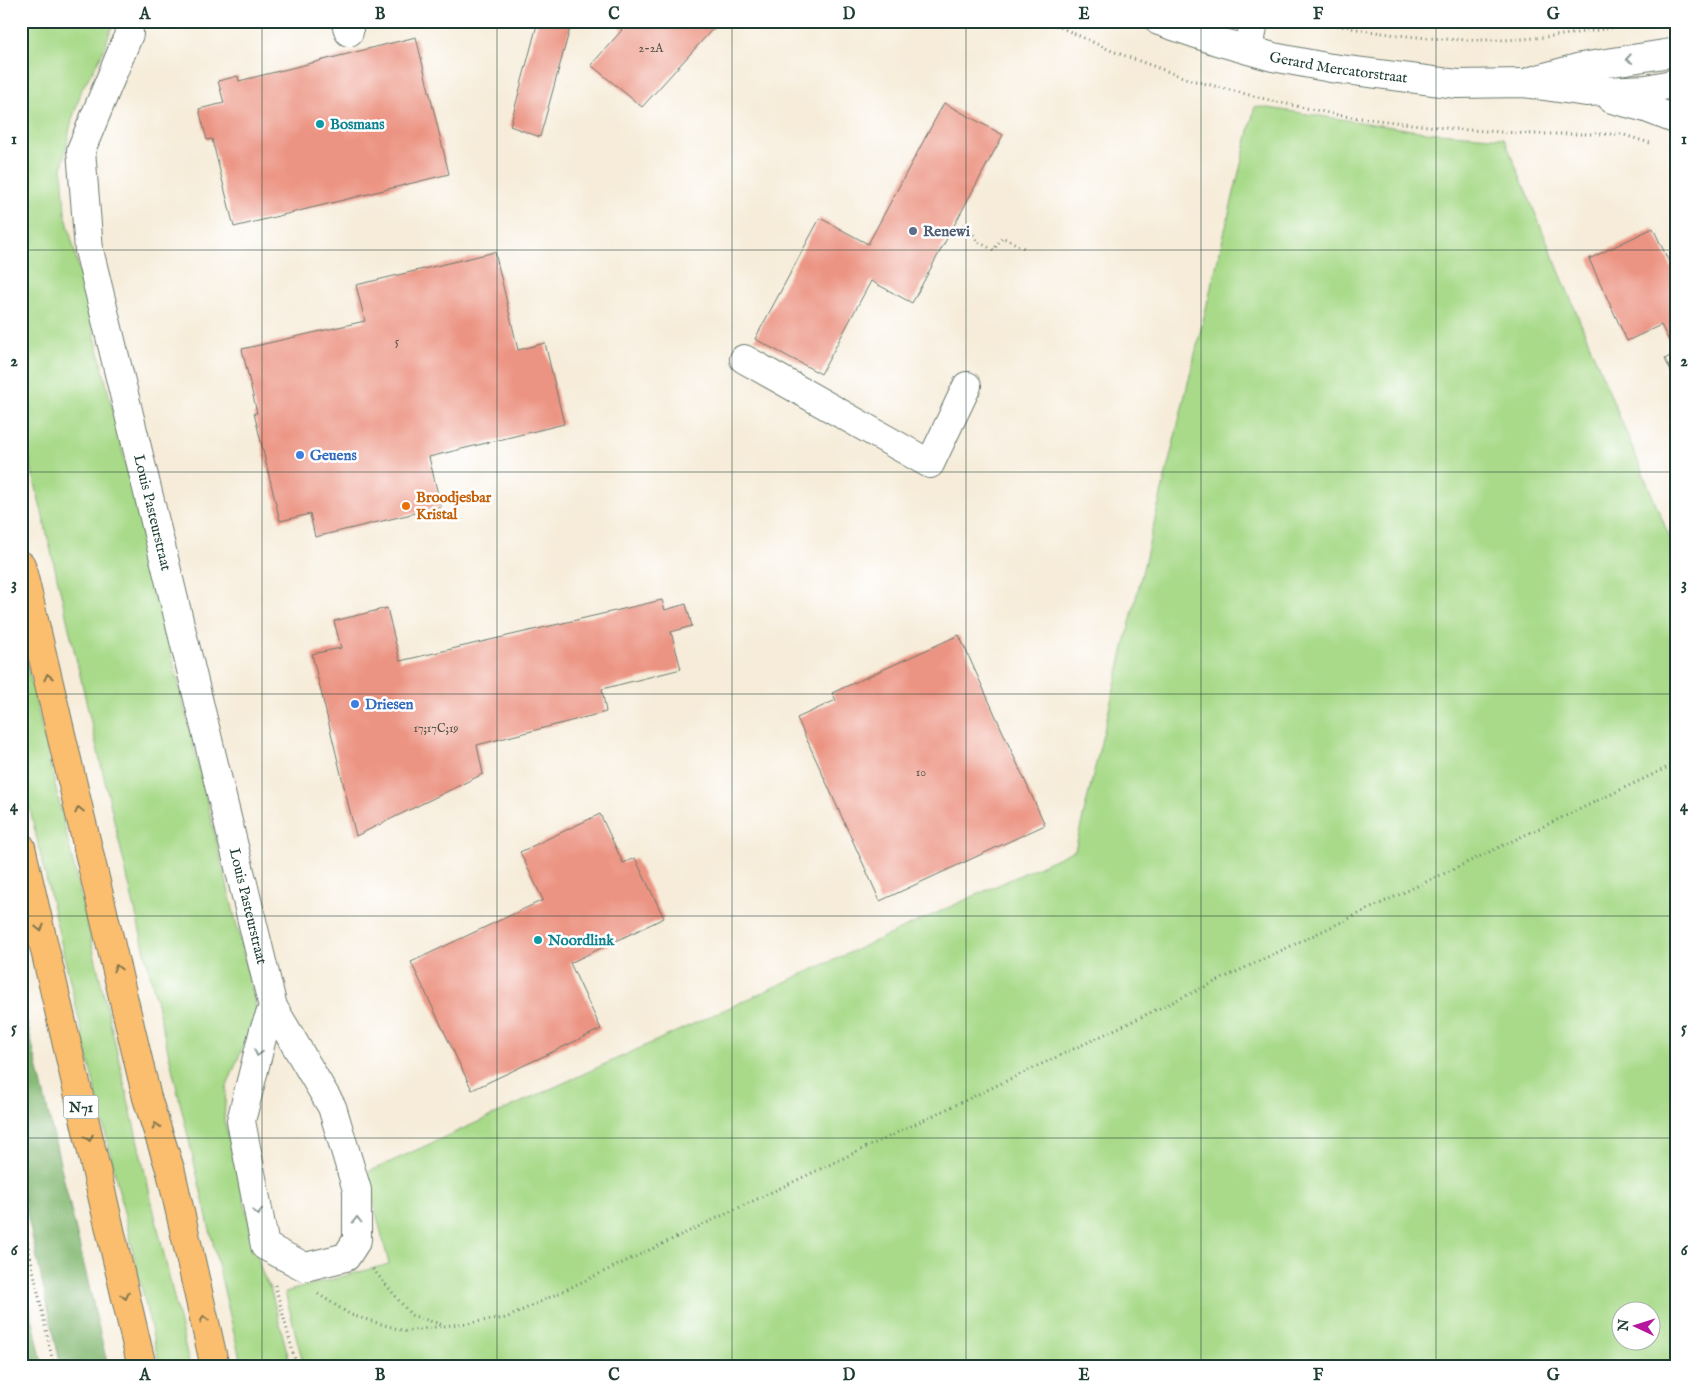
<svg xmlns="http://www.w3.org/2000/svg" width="1698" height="1388" font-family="'IM FELL English',serif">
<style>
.green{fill:#a8da89;stroke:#648c5e;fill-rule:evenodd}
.forest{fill:#86ba75;stroke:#527c54}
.building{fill:#ec9483}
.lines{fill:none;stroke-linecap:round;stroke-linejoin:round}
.minor-casing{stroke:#6a7a6e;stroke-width:30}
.highway-casing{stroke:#6a7a6e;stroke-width:30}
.path{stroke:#6a7a6e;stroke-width:3;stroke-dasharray:1 4;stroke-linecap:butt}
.minor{stroke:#fff;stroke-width:28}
.highway{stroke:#fbbd6e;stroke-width:28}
.oneway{stroke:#8f9e9a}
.oneway2{stroke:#82774e}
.grid{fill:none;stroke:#1f3d34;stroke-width:1;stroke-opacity:0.55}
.culture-dot{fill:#0f9aa8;stroke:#fff;stroke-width:2}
.service-dot{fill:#5c6f8a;stroke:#fff;stroke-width:2}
.shop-dot{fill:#3f7fe0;stroke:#fff;stroke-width:2}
.food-dot{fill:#e8710a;stroke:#fff;stroke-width:2}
.labels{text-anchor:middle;stroke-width:5;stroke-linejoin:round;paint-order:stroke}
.number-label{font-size:12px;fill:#525348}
.shield{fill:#fff;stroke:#627771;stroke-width:1}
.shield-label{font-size:14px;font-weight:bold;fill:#1f3d34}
.street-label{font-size:15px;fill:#1f3d34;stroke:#fff}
.culture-label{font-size:15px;font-weight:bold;fill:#0d838f;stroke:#fff;text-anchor:start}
.service-label{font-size:15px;font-weight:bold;fill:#4e5e75;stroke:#fff;text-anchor:start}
.shop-label{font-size:15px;font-weight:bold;fill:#366cbe;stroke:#fff;text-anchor:start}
.food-label{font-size:15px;font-weight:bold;fill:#c56008;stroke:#fff;text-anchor:start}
.neatline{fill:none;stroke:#1f3d34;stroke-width:2}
.grid-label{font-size:16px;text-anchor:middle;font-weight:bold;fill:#1f3d34}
</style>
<rect width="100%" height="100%" fill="#fff"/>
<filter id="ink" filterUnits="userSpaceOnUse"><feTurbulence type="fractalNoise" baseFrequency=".02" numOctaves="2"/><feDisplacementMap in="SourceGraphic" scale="10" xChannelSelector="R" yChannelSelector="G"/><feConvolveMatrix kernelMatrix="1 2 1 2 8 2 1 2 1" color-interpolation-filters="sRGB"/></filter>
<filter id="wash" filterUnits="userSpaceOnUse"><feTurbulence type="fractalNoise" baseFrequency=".0096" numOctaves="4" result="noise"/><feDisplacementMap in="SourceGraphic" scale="20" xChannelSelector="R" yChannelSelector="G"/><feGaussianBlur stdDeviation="1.12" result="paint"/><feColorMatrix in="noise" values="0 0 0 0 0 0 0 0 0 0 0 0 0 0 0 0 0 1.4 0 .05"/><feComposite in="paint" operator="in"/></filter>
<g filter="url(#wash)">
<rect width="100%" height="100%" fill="#f6ecd9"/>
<!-- green -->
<path class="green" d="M21,21H114L102,54L82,89L71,123L62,169L65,212L256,1005L255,1022L241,1051L226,1089L224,1120L261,1270L271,1291L291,1367H242L21,423Z
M1255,106L1425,132L1504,138L1677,555V1367H304L285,1292L389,1264L366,1173L1075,850ZM1620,1310H1650V1340H1620Z
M21,638L190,1367H160L21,771Z"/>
<!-- forest -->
<path class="forest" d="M21,997L108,1367H61L21,1186Z
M21,1265L43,1367H21Z"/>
<g id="blocks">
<!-- building -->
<path class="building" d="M538,21H572L540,137L510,126Z
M612,21H720L642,107L591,65L622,30Z
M416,37L449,174L234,227L212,139L207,140L199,109L224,103L218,81L238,76L239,81Z
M944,103L1003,135L912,303L871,281L821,374L755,339L820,218L868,244Z
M1653,228L1677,279V384L1665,359L1675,353L1661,325L1627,341L1589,259Z
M495,252L518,350L545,343L564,424L429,457L441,507L315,537L310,514L280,521L254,413H257L242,349L365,321L356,285Z
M662,600L665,610L686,604L692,626L671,632L681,669L602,689L606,712L477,745L483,774L356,836L312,654L341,648L334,621L387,608L400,661Z
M959,635L1045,825L880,901L797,718L836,700L832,693Z
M600,814L623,863L635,858L664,918L570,963L601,1029L472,1090L411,962L543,900L520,852Z"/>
</g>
</g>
<g filter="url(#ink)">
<use href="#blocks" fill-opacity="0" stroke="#6a7a6e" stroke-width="1"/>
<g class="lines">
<defs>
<g id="minor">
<path id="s1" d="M128,21L129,34L81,150L89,250L273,1007L332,1107L357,1190V1240L346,1257L305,1267L265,1246L241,1121L264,1030L273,1007"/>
<path d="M345,21L349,32"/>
<path id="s2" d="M1159,21L1217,41L1273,57L1331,68L1457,84L1523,83L1586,92L1647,89L1677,83"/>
<path d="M1249,50L1254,21"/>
<path d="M1531,81L1581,67L1677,52"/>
<path d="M1612,99L1646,108L1677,120"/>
<path d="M744,359L930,464L967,386"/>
</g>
<path id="highway" d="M21,565L147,1098L171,1172L215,1367
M21,847L142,1367"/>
</defs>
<!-- minor casing -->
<use href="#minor" class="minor-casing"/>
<!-- highway casing -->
<use href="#highway" class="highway-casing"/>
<!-- path -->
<path class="path" d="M1047,21L1112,51L1191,80L1273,101L1343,116L1454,129L1534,134H1621L1653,144
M1318,21C1372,34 1436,41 1492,40C1546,40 1601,29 1655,21
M1668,150L1677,153
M962,225L971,231L978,242L994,250L1002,237L1026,249
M21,1213L54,1367
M373,1269L411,1315L443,1325
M275,1285L297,1367
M318,1294L351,1315L405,1331L506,1318L1677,763"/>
<!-- minor -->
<use href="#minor" class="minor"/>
<!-- highway -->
<use href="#highway" class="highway"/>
</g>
<!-- one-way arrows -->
<defs><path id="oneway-chevron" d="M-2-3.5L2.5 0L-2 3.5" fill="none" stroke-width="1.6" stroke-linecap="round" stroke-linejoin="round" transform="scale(1.25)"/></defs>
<g class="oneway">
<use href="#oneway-chevron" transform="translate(1629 59) rotate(171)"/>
<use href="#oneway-chevron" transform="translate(258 1053) rotate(105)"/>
<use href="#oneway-chevron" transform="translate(258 1212) rotate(79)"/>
<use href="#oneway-chevron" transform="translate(357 1220) rotate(-90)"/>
</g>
<g class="oneway2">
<use href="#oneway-chevron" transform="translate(48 677) rotate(-103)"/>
<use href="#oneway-chevron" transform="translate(79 810) rotate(-103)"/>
<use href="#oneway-chevron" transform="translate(40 928) rotate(77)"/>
<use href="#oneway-chevron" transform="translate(117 968) rotate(-103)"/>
<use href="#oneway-chevron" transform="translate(156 1126) rotate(-107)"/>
<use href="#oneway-chevron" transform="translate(89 1138) rotate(77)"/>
<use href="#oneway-chevron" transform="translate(125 1296) rotate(77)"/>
<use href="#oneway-chevron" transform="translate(204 1319) rotate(-103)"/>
</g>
</g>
<!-- grid -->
<path class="grid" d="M262,21V1367M497,21V1367M732,21V1367M966,21V1367M1201,21V1367M1436,21V1367M21,250H1677M21,472H1677M21,694H1677M21,916H1677M21,1138H1677"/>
<!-- markers -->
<g class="culture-dot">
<circle cx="320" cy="124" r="5"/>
<circle cx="538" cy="940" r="5"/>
</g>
<circle class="service-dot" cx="913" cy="231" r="5"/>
<g class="shop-dot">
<circle cx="300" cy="455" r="5"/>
<circle cx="355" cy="704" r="5"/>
</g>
<circle class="food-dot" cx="406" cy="506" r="5"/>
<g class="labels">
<!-- number labels -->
<g class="number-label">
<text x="651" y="52">2-2A</text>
<text x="397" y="345">5</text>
<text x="436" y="732">17;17C;19</text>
<text x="921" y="776">10</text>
</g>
<!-- shield labels -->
<rect class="shield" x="63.5" y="1095.5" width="35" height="23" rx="4"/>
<g class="shield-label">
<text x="81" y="1112">N71</text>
</g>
<!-- street labels -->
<g class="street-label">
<text dy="5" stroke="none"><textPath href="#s2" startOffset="186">Gerard Mercatorstraat</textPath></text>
<text dy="5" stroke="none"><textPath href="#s1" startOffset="509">Louis Pasteurstraat</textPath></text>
<text dy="5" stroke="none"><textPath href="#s1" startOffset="914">Louis Pasteurstraat</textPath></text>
</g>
<!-- culture labels -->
<g class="culture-label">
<text x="330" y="129">Bosmans</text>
<text x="548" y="945">Noordlink</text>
</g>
<!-- service labels -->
<g class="service-label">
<text x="923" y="236">Renewi</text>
</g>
<!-- shop labels -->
<g class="shop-label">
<text x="310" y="460">Geuens</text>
<text x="365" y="709">Driesen</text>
</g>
<!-- food labels -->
<g class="food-label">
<text x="416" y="502">Broodjesbar<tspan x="416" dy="17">Kristal</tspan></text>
</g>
</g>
<!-- margin -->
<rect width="1698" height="1388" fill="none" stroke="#fff" stroke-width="55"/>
<!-- north arrow -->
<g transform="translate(1636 1326) rotate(274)"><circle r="24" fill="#ffffff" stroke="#a5b1ae"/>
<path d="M0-4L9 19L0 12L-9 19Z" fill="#b5179e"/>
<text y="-8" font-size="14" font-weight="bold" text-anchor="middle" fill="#1f3d34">N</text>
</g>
<rect x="28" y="28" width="1642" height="1332" class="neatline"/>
<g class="grid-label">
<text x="145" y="19">A</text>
<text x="380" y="19">B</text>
<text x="614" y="19">C</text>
<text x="849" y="19">D</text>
<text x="1084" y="19">E</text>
<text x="1318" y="19">F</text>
<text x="1553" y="19">G</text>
<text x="14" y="144">1</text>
<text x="1684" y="144">1</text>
<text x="14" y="366">2</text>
<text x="1684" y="366">2</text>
<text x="14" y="589">3</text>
<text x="1684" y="589">3</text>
<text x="14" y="811">4</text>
<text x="1684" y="811">4</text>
<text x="14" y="1033">5</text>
<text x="1684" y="1033">5</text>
<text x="14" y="1255">6</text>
<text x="1684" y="1255">6</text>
<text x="145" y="1380">A</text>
<text x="380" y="1380">B</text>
<text x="614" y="1380">C</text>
<text x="849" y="1380">D</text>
<text x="1084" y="1380">E</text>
<text x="1318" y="1380">F</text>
<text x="1553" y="1380">G</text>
</g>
</svg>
